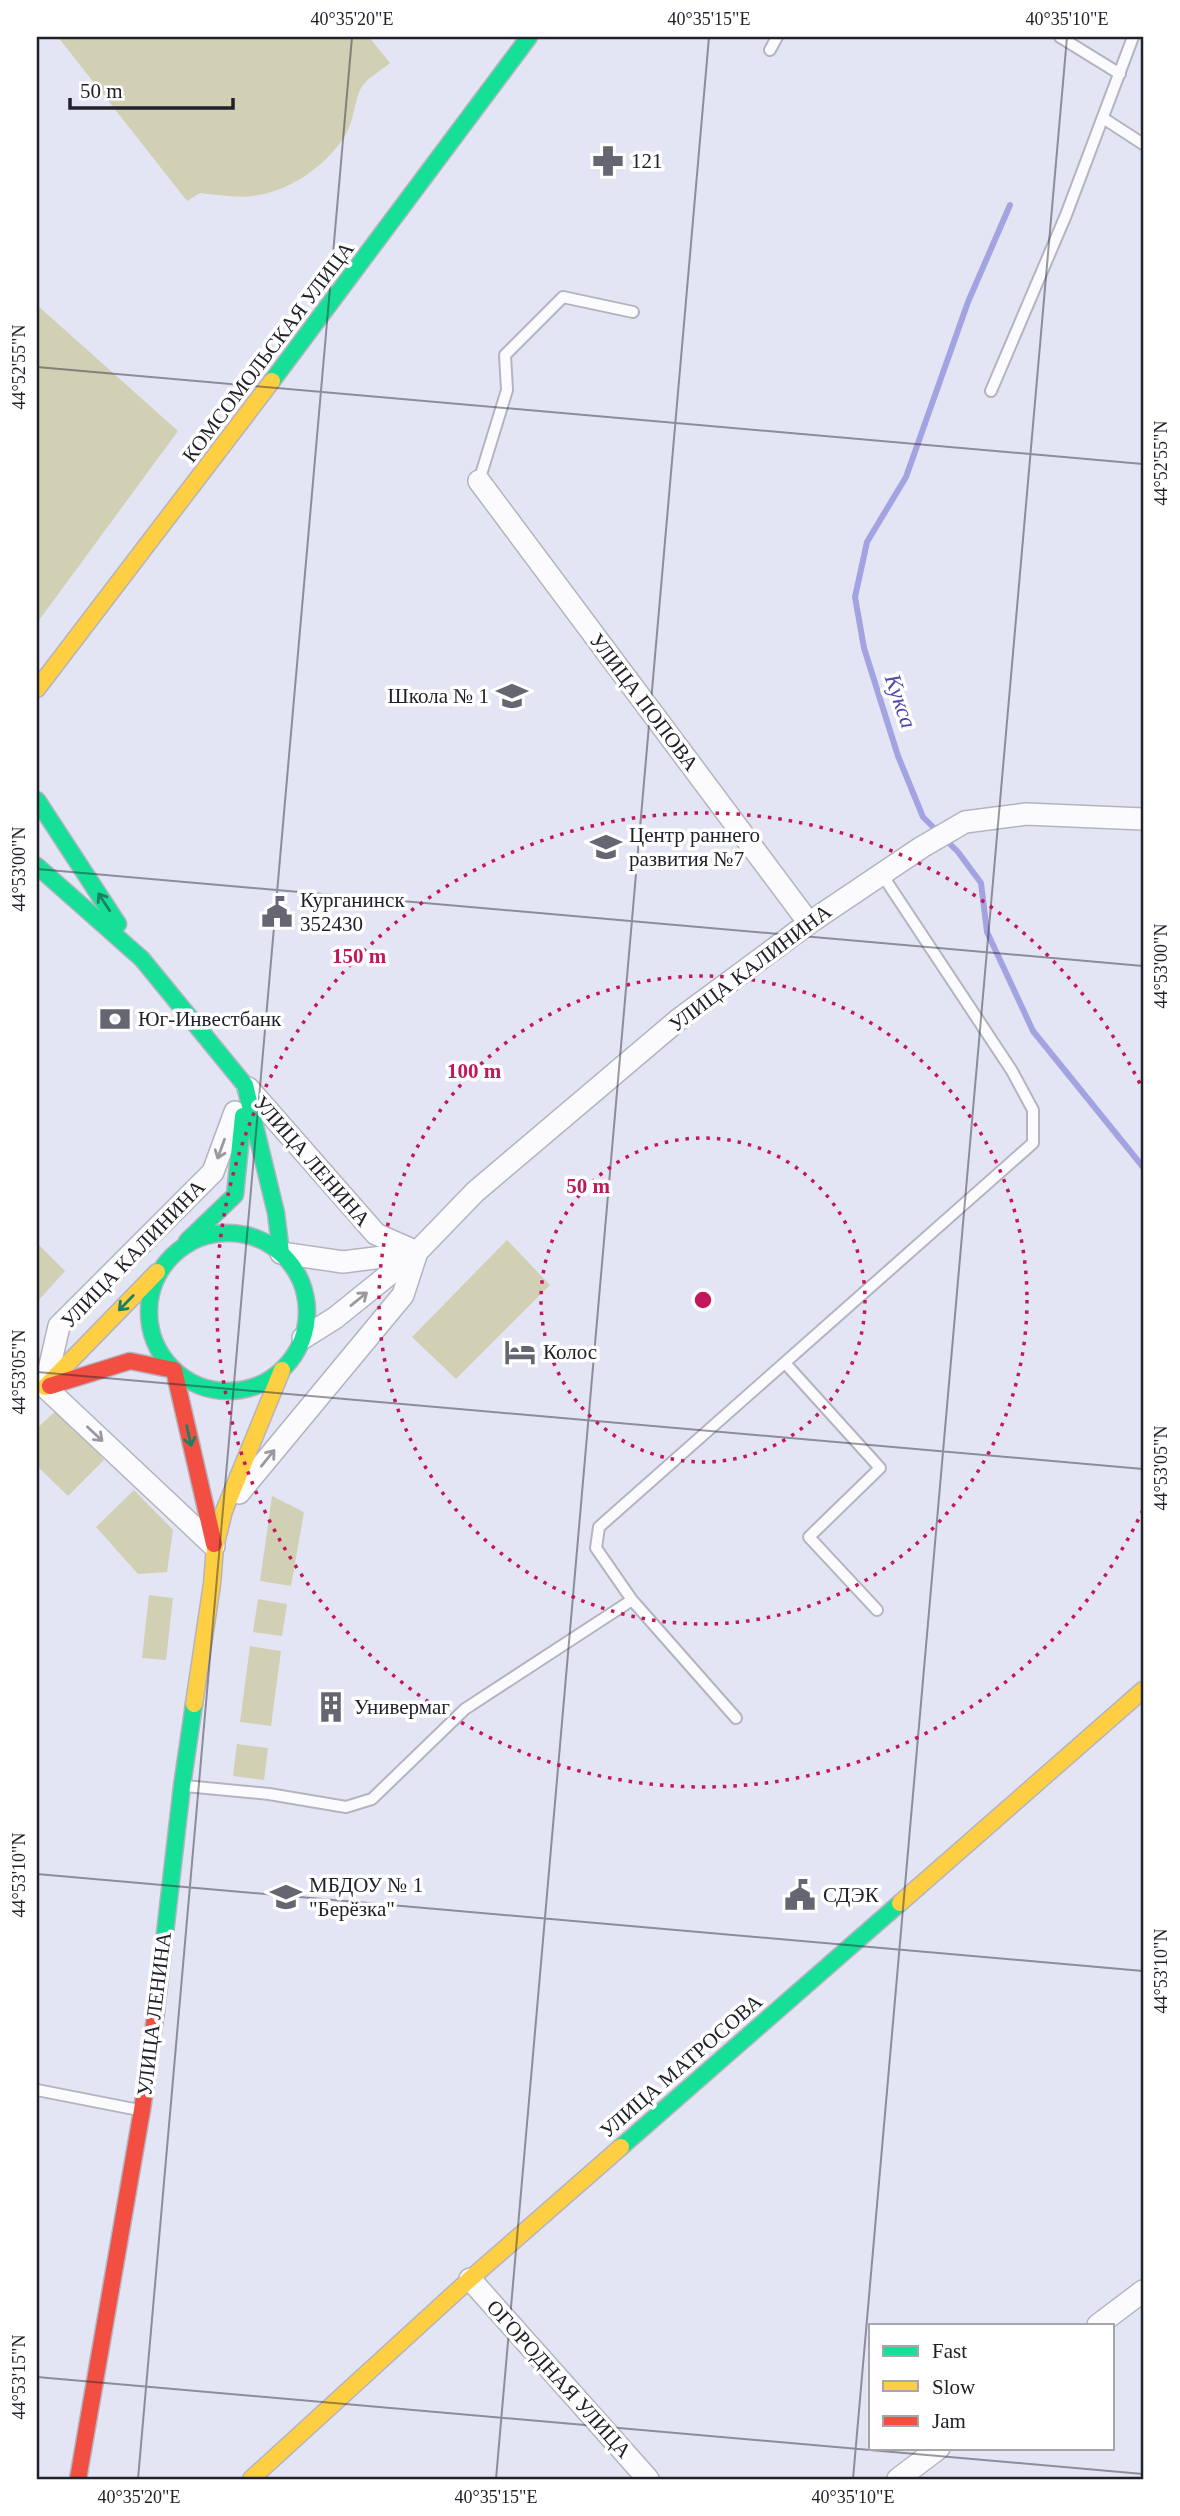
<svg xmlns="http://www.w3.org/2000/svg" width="1180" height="2516" font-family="'Times New Roman',serif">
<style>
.green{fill:#d1d0b4}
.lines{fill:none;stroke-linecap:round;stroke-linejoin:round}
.stream{stroke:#a4a3e2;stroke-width:6}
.lane-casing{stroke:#b4b4c0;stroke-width:14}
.street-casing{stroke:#b4b4c0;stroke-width:24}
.fast-casing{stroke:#b4b4c0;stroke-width:19}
.slow-casing{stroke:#b4b4c0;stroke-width:19}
.jam-casing{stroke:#b4b4c0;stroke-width:19}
.lane{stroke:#fbfbfd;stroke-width:10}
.street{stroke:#fbfbfd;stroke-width:21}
.fast{stroke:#16e098;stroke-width:16}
.slow{stroke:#ffcf43;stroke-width:16}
.jam{stroke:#f24e42;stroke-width:16}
.oneway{stroke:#1c8062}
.oneway2{stroke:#99999f}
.ticks{fill:none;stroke:#21212c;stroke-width:2;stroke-opacity:0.45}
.ring{fill:none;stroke:#c2185b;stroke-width:3.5;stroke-dasharray:3.5 7}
.labels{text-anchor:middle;stroke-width:7;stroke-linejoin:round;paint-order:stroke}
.poi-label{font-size:21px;fill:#21212c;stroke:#fff;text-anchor:start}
.street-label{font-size:21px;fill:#21212c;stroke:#fff}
.water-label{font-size:23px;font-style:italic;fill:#5045a8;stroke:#fff}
.centre{fill:#c2185b;stroke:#fff;stroke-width:3.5}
.ring-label{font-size:21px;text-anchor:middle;font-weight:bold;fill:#c2185b;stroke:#fff;stroke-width:7;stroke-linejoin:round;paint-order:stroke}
.neatline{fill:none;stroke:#21212c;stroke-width:2.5}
.ticks-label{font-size:18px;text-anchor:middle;fill:#21212c}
</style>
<rect width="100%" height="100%" fill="#e4e5f4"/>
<!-- green -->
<path class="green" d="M58,37H369L390,63C382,70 367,78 361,88C354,102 354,120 346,134C328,164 293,189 259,195C240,199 219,195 200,193L187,201Z
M37,305L178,431L37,623Z
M507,1240L550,1285L456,1379L412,1337Z
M37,1243L65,1271L37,1302Z
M57,1410L104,1460L68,1496L37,1466V1428Z
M134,1490L173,1530L167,1572L138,1574L96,1527Z
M272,1496L304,1512L291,1586L260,1581Z
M149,1595L173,1598L166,1660L142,1658Z
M258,1599L287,1604L282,1636L253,1632Z
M250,1646L281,1651L271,1726L240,1722Z
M237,1744L268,1748L264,1780L233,1776Z"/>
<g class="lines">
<!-- stream -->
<path class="stream" d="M1010,205L968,302L906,477L867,542L855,597L864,648L898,756L923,817L958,852L981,883L987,932L1033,1031L1143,1167"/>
<defs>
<path id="lane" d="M1060,37L1120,74
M770,50L777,37
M1103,118L1143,144
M991,391L1066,215L1133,37
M479,481L507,390L505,355L563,297L633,312
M785,1363L880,1468L809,1537L877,1610
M632,1600L736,1718
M185,1786L269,1794L346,1807L372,1799L465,1709L632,1600L596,1548L599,1527L1033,1143V1110L1012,1071L881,873
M37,2090L139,2110"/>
<path id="street" d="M479,481L809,923
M248,1088L376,1234L417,1252
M281,1253L343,1262L415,1253
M303,1338L335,1318L417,1252L475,1192L678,1020L809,923L922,847L965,822L1026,814L1143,819
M239,1493L403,1295L417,1252
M214,1546L45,1387L59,1326L213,1172L235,1112
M470,2279L648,2479
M1098,2325L1143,2291
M898,2479L939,2448"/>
<path id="fast" d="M272,381L529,37
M37,800L118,924
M37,866L142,959L245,1085L276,1213L281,1253
M149 1312a79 79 0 1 1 158 0a79 79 0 1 1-158 0Z
M187,1241L235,1195L243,1116
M156,2011L182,1786L194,1704
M621,2147L900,1903"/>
<path id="slow" d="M37,689L272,381
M45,1387L157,1272
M194,1704L212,1584L215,1547L224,1511L282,1370
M900,1903L1143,1690
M251,2479L470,2279L621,2147"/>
<path id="jam" d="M50,1386L130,1361L174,1370L214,1544
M78,2479L142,2110L156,2011"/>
</defs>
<!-- lane casing -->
<use href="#lane" class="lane-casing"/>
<!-- street casing -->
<use href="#street" class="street-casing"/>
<!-- fast casing -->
<use href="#fast" class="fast-casing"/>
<!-- slow casing -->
<use href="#slow" class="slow-casing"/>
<!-- jam casing -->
<use href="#jam" class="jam-casing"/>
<!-- lane -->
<use href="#lane" class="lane"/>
<!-- street -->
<use href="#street" class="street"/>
<!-- fast -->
<use href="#fast" class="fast"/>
<!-- slow -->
<use href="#slow" class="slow"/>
<!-- jam -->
<use href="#jam" class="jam"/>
</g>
<!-- one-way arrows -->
<defs><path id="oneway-shaft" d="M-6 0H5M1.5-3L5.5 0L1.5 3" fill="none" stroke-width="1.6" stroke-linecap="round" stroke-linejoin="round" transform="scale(1.75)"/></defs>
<g class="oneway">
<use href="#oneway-shaft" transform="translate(104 902) rotate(-123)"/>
<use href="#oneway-shaft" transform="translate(126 1303) rotate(134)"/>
<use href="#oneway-shaft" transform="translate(189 1436) rotate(77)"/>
</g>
<g class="oneway2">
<use href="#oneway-shaft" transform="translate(221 1149) rotate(110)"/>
<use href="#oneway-shaft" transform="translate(359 1299) rotate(-39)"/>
<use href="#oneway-shaft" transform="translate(95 1434) rotate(43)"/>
<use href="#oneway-shaft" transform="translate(268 1458) rotate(-51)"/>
</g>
<!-- ticks -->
<path class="ticks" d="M37,367L1143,464M37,869L1143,966M37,1372L1143,1469M37,1874L1143,1971M37,2377L1143,2474M138,2479L352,37M496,2479L709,37M853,2479L1067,37"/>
<!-- distance rings -->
<g class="ring">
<circle cx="703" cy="1300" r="162"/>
<circle cx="703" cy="1300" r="324"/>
<path d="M1143 1510A487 487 0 1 1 1143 1090"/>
</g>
<!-- icons -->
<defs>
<symbol id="pharmacy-bare" viewBox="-9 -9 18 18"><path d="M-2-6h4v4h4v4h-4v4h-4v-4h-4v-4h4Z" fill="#656672" stroke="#fff" stroke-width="2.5" paint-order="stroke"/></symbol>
<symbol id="school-bare" viewBox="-9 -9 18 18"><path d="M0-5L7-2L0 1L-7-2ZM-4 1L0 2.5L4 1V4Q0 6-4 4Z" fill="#656672" stroke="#fff" stroke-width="2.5" paint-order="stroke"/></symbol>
<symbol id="civic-bare" viewBox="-9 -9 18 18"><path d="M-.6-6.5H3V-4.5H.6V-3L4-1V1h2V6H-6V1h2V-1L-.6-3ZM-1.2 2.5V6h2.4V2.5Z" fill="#656672" stroke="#fff" stroke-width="2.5" paint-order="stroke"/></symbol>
<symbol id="bank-bare" viewBox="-9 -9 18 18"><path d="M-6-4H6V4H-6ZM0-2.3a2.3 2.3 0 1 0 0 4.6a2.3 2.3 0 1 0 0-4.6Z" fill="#656672" stroke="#fff" stroke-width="2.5" paint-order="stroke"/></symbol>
<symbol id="hotel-bare" viewBox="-9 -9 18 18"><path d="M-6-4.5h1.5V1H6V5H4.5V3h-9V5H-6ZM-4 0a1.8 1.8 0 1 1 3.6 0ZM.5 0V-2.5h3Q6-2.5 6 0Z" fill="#656672" stroke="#fff" stroke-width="2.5" paint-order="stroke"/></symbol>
<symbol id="building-bare" viewBox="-9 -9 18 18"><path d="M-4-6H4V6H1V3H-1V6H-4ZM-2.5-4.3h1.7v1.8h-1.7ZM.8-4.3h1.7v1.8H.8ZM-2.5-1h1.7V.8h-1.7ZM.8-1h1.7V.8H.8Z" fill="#656672" stroke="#fff" stroke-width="2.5" paint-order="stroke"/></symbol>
</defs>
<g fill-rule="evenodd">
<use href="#pharmacy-bare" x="586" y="139" width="44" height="44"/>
<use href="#school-bare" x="490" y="674" width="44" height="44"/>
<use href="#school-bare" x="584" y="825" width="44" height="44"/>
<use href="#civic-bare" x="255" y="890" width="44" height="44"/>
<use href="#bank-bare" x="93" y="997" width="44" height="44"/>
<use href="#hotel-bare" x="498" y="1330" width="44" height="44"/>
<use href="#building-bare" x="309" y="1685" width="44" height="44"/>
<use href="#civic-bare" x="778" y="1873" width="44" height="44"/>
<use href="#school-bare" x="264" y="1875" width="44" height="44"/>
</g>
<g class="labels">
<!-- poi labels -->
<g class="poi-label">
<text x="631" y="168">121</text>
<text x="489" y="703" text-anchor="end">Школа № 1</text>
<text x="629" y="842">Центр раннего<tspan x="629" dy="24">развития №7</tspan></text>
<text x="300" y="907">Курганинск<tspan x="300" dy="24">352430</tspan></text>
<text x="138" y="1026">Юг-Инвестбанк</text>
<text x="543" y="1359">Колос</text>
<text x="354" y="1714">Универмаг</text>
<text x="309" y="1892">МБДОУ № 1<tspan x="309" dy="24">"Берёзка"</tspan></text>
<text x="823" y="1902">СДЭК</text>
</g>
<!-- street labels -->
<g class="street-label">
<text transform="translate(268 352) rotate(-53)" y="7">КОМСОМОЛЬСКАЯ УЛИЦА</text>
<text transform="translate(644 702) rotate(53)" y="7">УЛИЦА ПОПОВА</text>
<text transform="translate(750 968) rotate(-37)" y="7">УЛИЦА КАЛИНИНА</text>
<text transform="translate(312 1161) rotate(49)" y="7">УЛИЦА ЛЕНИНА</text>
<text transform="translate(133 1254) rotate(-46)" y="7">УЛИЦА КАЛИНИНА</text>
<text transform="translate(154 2014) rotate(-83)" y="7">УЛИЦА ЛЕНИНА</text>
<text transform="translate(681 2066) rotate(-41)" y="7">УЛИЦА МАТРОСОВА</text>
<text transform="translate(559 2379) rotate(48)" y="7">ОГОРОДНАЯ УЛИЦА</text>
</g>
<!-- water labels -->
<g class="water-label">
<text transform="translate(901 701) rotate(71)" y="8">Кукса</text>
</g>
</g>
<circle cx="703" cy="1300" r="10" class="centre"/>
<g class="ring-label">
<text x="359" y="963">150 m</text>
<text x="474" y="1078">100 m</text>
<text x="588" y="1193">50 m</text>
</g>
<!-- border -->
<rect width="1180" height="2516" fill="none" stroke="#ffffff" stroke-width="77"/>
<!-- legend -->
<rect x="869" y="2324" width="245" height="126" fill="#ffffff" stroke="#a6a6ab" stroke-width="2"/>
<rect x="883" y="2346" width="35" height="10" fill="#16e098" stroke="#a6a6ab" stroke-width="2"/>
<text x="932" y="2358" font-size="21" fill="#21212c">Fast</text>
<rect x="883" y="2381" width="35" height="10" fill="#ffcf43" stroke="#a6a6ab" stroke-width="2"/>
<text x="932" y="2394" font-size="21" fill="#21212c">Slow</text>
<rect x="883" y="2416" width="35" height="10" fill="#f24e42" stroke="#a6a6ab" stroke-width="2"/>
<text x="932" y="2428" font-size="21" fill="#21212c">Jam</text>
<!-- scale -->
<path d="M70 98v10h163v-10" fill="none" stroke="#21212c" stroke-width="3.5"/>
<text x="80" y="98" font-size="21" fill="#21212c" stroke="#ffffff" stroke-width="5" paint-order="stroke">50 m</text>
<rect x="38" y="38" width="1104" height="2440" class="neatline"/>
<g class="ticks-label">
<text x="352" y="25">40°35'20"E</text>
<text x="709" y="25">40°35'15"E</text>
<text x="1067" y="25">40°35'10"E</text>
<text transform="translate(19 367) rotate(-90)" y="6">44°52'55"N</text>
<text transform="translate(1161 463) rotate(-90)" y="6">44°52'55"N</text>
<text transform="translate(19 869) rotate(-90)" y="6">44°53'00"N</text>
<text transform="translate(1161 966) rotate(-90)" y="6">44°53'00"N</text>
<text transform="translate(19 1372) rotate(-90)" y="6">44°53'05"N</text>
<text transform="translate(1161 1468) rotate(-90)" y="6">44°53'05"N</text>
<text transform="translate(19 1875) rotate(-90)" y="6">44°53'10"N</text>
<text transform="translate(1161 1971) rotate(-90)" y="6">44°53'10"N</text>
<text transform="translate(19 2377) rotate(-90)" y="6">44°53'15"N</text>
<text x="139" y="2503">40°35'20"E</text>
<text x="496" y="2503">40°35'15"E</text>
<text x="853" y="2503">40°35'10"E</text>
</g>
</svg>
